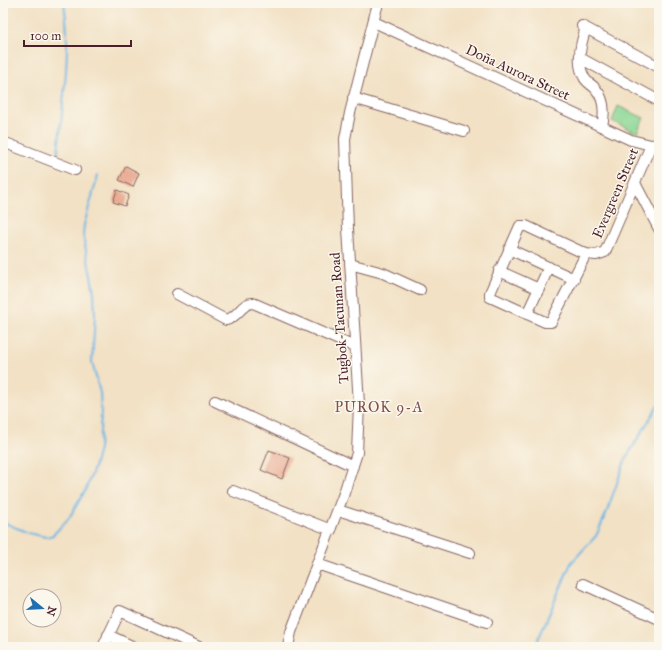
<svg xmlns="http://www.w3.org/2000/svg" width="662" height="650" font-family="'IM FELL Great Primer',serif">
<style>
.green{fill:#89d693;stroke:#6a7a5f}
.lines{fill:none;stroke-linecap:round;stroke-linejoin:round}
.stream{stroke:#6db6e5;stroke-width:2}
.building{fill:#e8a78e}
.minor-casing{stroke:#856361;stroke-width:12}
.minor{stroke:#fff;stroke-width:10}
.labels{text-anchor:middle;stroke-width:3;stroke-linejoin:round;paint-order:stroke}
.street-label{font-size:14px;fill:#4a1f2b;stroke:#fbf7ec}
.neighbourhood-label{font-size:15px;letter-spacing:1px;fill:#814f4e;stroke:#fbf7ec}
</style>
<rect width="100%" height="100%" fill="#fbf7ec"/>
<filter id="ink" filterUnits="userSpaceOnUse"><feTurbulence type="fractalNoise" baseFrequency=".025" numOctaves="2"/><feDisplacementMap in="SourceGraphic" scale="8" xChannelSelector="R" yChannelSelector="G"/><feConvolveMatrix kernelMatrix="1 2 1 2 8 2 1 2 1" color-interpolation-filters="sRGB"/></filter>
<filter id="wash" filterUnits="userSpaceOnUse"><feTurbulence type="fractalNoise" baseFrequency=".012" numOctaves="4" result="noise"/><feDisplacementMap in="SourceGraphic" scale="16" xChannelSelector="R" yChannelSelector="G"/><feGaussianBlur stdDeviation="0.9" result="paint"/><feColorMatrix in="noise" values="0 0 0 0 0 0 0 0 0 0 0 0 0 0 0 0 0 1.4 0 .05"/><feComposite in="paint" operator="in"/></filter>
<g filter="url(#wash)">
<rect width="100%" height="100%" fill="#f2e1c4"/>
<!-- green -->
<path class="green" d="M618,106L644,118L637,133L612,121Z"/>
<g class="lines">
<!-- stream -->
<path class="stream" d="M58,153C62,104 72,51 64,3
M3,522L28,533L46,537L53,535L69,518L86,489L94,468L99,449L101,413L100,393L92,362L95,316L94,292L83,235L84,225L98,175
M535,647L571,563L596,536L606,514L626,458L659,404"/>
</g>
<g id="blocks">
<!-- building -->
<path class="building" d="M126,166L139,173L133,187L119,180Z
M117,190L129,195L125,206L113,202Z
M269,450L290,458L282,479L261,470Z"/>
</g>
</g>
<g filter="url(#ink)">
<use href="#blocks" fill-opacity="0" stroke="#856361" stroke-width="1"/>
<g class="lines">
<defs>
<path id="minor" d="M374,22L631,140L651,145L659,144
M582,26L659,67
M586,28C581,42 576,63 584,77C586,82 591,84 595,88C605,99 605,113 602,126
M580,58L659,101
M353,98L464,131
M3,142L75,170
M635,183L659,229
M509,249L574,279
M586,254L551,322H545L490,297V293L520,226H526L586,254L596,255L605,252L651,145
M350,264L383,273L420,290
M499,271L539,289
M177,294L226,320C238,318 242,302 253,303L355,347
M527,314L549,267
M215,401L353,466
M233,491L331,530
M338,510L470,553
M317,564L487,622
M583,584L659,619
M108,635L134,647
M103,647L120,611L199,647
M288,647L291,632L343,496L357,453L359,404L348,229L345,139L350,113L378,3"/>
</defs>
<!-- minor casing -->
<use href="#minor" class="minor-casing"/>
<!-- minor -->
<use href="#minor" class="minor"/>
</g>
</g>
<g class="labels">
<!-- street labels -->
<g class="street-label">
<text transform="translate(518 72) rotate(25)" y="5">Doña Aurora Street</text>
<text transform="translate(615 193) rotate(-67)" y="5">Evergreen Street</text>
<text transform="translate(339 318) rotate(-94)" y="5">Tugbok-Tacunan Road</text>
</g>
<!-- neighbourhood labels -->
<g class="neighbourhood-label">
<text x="379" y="412">PUROK 9-A</text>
</g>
</g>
<!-- margin -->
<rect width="662" height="650" fill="none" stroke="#fbf7ec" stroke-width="16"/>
<!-- north arrow -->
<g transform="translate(42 608) rotate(108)"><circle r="19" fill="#fbf7ec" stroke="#b4a19f"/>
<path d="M0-3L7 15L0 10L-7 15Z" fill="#1f6fb2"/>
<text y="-6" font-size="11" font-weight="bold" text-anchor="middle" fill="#4a1f2b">N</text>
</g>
<!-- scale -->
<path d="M24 40v6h107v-6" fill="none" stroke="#4a1f2b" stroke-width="2"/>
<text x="30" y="40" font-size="12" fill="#4a1f2b" stroke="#fbf7ec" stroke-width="3" paint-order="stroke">100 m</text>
</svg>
